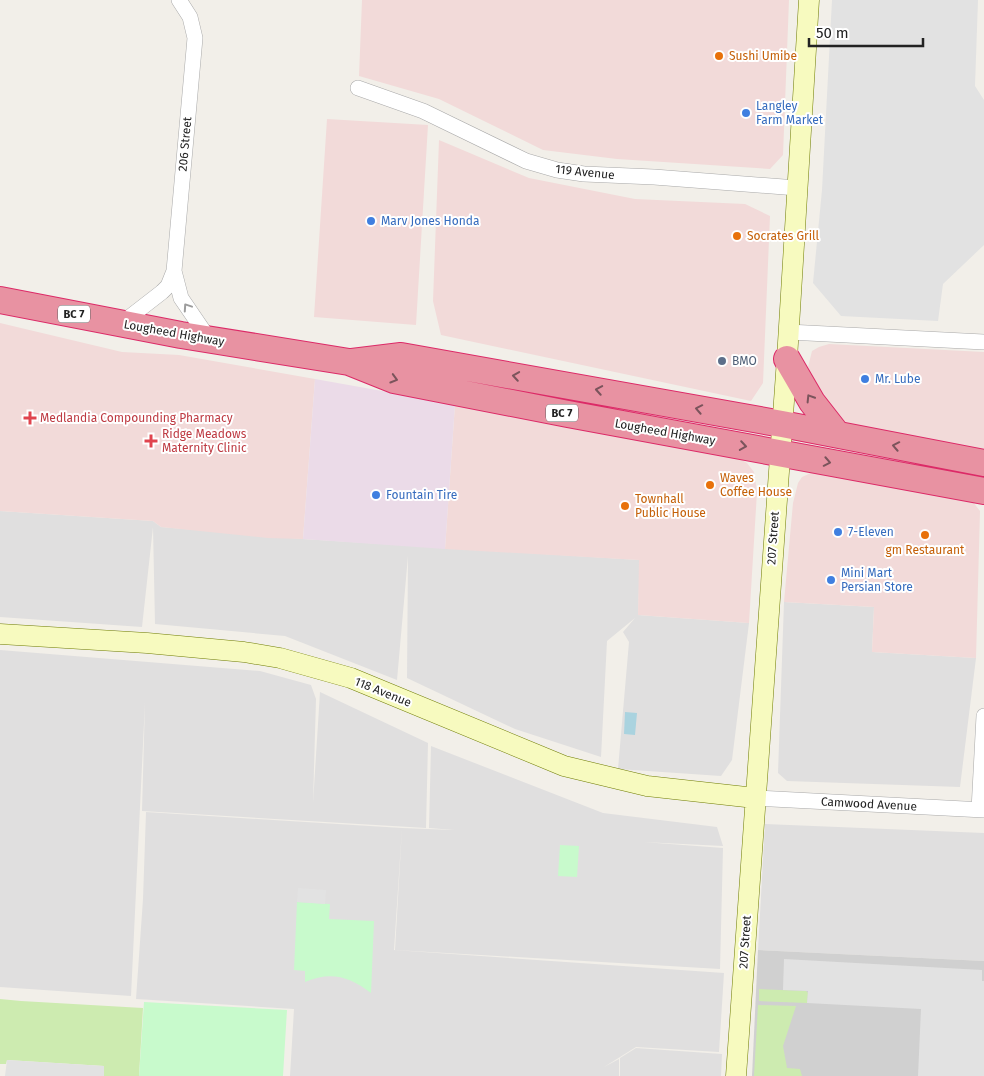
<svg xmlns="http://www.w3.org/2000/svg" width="984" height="1076" font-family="'Fira Sans',sans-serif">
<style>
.residential{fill:#e0dfdf}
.commercial{fill:#f2dad9}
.industrial{fill:#ebdbe8}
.religious{fill:#d0d0d0}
.grass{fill:#cdebb0}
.park{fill:#c8facc}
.parking{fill:#e2e2e2}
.water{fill:#aad3df}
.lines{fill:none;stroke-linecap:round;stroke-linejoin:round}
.street-casing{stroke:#a9a9a9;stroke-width:16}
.secondary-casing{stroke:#707d05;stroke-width:21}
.highway-casing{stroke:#dc2a67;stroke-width:28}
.street{stroke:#fff;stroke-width:15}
.secondary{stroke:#f7fabf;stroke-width:20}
.highway{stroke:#e892a2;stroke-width:26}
.oneway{stroke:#9c9c9c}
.oneway2{stroke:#7b545c}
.food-dot{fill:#e8710a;stroke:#fff;stroke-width:2}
.shop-dot{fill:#3f7fe0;stroke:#fff;stroke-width:2}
.service-dot{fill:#5c6f8a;stroke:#fff;stroke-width:2}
.health-dot{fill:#e0444e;stroke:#fff;stroke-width:2}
.labels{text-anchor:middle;stroke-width:4;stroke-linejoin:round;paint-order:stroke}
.shield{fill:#fff;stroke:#646464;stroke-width:1}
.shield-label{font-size:11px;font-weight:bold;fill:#222}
.food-label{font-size:12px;fill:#c56008;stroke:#fff;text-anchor:start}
.shop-label{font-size:12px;fill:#366cbe;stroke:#fff;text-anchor:start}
.street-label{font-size:12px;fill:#222;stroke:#fff}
.service-label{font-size:12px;fill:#4e5e75;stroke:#fff;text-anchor:start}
.health-label{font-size:12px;fill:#be3a42;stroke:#fff;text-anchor:start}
</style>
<rect width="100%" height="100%" fill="#f2efe9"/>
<!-- residential -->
<path class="residential" d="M0,511L153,521L161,527L303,539L640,560L638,615L749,623L732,760L721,776L618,769L629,642L623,632L635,618L607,641L601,757L515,729L407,678L408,556L397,680L285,636L155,624L153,527L142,627L0,617Z
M784,602L874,607L872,652L976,658L960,787L787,781L778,773Z
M0,650L260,671L311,685L316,699L313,803L320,692L428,743L426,828L142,811L145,702L131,996L0,987Z
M431,746L603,813L717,827L723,846L643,842L723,848L720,969L395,950L402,828L454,830L429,828Z
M146,812L402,828L394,950L724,973L719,1052L636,1047L604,1067L619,1059V1076H290L294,1009L136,999L143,899Z
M765,824L984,833V961L758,950Z
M636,1048L722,1054L721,1076H620V1058Z"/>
<!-- commercial -->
<path class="commercial" d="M362,0H789L783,155L770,169L617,159L543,150L439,99L359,76Z
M327,119L428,125L416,325L314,317Z
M439,140L529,178L635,199L745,204L770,216L763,383L751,401L441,335L433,301Z
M0,323L122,352L179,355L315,379L303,539L268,538L161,527L153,521L0,511Z
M829,344L984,352V452L849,427L837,420L809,373L808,367L812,351L819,347Z
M455,404L742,460L747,463L754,472L757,492L749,623L638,615L639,560L445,549Z
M813,472L973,502L980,511L976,658L872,652L874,607L784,602L793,503L798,483L802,477Z"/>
<!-- industrial -->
<path class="industrial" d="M315,379L455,404L445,549L303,539Z"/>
<!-- religious -->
<path class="religious" d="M758,950L984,961V1076H752Z"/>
<!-- grass -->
<path class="grass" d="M759,989L806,991L808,993L807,1003L759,1001Z
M0,999L21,1001L143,1008L139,1076H104V1066L7,1060L6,1064H0Z
M758,1005L796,1006L783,1046L787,1068L800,1069L802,1076H754Z"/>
<!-- park -->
<path class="park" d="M560,845L579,846L577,877L558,876Z
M297,902L330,904L329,919L374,921L371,993C349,976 330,971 305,982V971L294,970Z
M144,1002L287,1010L283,1076H139Z"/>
<!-- parking -->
<path class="parking" d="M832,0H978L975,86L984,100V245L943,284L938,321L841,316L813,283L822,190Z
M298,888L326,890L325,904L297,902Z
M784,959L982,970V981H984V1076H918L921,1009L807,1003L808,991L783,990Z
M7,1060L104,1066V1076H5Z"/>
<!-- water -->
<path class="water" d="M625,712L637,713L635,735L624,734Z"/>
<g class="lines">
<defs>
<path id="street" d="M179,0L190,17L195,38L174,271L181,298L209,339
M358,88L423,111L526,161L557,170L584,174L654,177L797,188
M122,323L162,292L168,286L174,271
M788,332L984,342
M755,798L984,810
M979,810L984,716"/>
<path id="secondary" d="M0,634L147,643L244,652L280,658L351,678L564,766L647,786L755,798
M736,1076L787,359L809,0"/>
<path id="highway" d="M0,300L181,335L349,362L394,380L568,414L984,491
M787,359L812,402L837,434
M352,362L401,356L782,424L984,463"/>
</defs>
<!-- street casing -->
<use href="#street" class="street-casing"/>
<!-- secondary casing -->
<use href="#secondary" class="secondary-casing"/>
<!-- highway casing -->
<use href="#highway" class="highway-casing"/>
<!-- street -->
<use href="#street" class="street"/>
<!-- secondary -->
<use href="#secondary" class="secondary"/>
<!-- highway -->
<use href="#highway" class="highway"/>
</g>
<!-- one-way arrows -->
<defs><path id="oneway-chevron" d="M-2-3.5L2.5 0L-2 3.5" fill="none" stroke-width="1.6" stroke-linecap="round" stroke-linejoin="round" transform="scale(1.25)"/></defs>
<use class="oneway" href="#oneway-chevron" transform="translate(187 307) rotate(-124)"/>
<g class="oneway2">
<use href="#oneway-chevron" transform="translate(516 376) rotate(-171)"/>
<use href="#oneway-chevron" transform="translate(394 379) rotate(16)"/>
<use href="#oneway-chevron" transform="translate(599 390) rotate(-170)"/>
<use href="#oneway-chevron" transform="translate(810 398) rotate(-122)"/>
<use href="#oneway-chevron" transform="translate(699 409) rotate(-169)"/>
<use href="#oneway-chevron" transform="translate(743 446) rotate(9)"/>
<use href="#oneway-chevron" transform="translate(896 446) rotate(-169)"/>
<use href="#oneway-chevron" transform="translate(827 462) rotate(11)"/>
</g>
<!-- markers -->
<g class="food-dot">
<circle cx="719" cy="56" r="5"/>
<circle cx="737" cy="236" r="5"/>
<circle cx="710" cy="485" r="5"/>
<circle cx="625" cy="506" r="5"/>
<circle cx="925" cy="535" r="5"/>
</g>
<g class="shop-dot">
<circle cx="746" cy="113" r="5"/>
<circle cx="371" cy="221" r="5"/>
<circle cx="865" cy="379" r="5"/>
<circle cx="376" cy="495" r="5"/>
<circle cx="838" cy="532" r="5"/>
<circle cx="831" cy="580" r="5"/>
</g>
<circle class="service-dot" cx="722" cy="361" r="5"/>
<g class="health-dot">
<path d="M27.5 410.5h5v5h5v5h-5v5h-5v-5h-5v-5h5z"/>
<path d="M148.5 433.5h5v5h5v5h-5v5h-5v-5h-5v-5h5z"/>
</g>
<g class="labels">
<!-- shield labels -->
<g class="shield">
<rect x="58" y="305.5" width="32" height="17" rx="4"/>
<rect x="546" y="404.5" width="32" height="17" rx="4"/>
</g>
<g class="shield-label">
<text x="74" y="318">BC 7</text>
<text x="562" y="417">BC 7</text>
</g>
<!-- food labels -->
<g class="food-label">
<text x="729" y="60">Sushi Umibe</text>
<text x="747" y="240">Socrates Grill</text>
<text x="720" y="482">Waves<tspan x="720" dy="14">Coffee House</tspan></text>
<text x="635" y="503">Townhall<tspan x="635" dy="14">Public House</tspan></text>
<text x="925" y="554" text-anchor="middle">gm Restaurant</text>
</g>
<!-- shop labels -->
<g class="shop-label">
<text x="756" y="110">Langley<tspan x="756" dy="14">Farm Market</tspan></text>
<text x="381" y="225">Marv Jones Honda</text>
<text x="875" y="383">Mr. Lube</text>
<text x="386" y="499">Fountain Tire</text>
<text x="848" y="536">7-Eleven</text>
<text x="841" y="577">Mini Mart<tspan x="841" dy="14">Persian Store</tspan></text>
</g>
<!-- street labels -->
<g class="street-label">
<text transform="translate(185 144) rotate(-85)" y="4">206 Street</text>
<text transform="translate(585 172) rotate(6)" y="4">119 Avenue</text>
<text transform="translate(174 333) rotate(10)" y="4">Lougheed Highway</text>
<text transform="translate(665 432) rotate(10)" y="4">Lougheed Highway</text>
<text transform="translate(773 538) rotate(-86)" y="4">207 Street</text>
<text transform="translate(383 692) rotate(22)" y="4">118 Avenue</text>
<text transform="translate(869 804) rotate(3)" y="4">Camwood Avenue</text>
<text transform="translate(745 942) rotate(-86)" y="4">207 Street</text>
</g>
<!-- service labels -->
<g class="service-label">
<text x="732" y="365">BMO</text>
</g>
<!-- health labels -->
<g class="health-label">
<text x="40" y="422">Medlandia Compounding Pharmacy</text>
<text x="162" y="438">Ridge Meadows<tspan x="162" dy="14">Maternity Clinic</tspan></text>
</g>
</g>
<!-- scale -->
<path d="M809 38v8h114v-8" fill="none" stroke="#222222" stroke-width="2.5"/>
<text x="816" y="38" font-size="15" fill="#222222" stroke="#ffffff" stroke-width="4" paint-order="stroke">50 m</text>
</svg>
